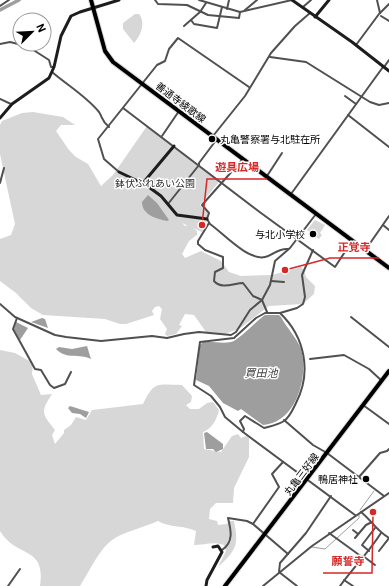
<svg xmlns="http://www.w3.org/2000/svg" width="389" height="586" font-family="Roboto,'Noto Sans JP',sans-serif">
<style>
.green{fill:#d7d7d7}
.water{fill:#9e9e9e}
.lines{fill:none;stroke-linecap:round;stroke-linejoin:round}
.stream{stroke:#9e9e9e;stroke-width:1}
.river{stroke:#9e9e9e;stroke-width:3.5}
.primary-casing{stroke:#dbdbdb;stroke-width:6}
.street{stroke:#505050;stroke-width:2}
.secondary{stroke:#1d1d1d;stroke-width:3}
.primary{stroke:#000;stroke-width:4}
.poi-dot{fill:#000;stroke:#fff;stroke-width:1.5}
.labels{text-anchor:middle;stroke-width:3;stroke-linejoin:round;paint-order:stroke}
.street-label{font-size:10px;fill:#000;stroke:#fff}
.poi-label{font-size:10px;fill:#000;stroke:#fff;text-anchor:end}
.park-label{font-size:10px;fill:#2e2e2e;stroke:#fff}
.water-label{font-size:11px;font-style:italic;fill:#3f3f3f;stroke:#fff}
.leader{fill:none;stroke:#d62828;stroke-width:1.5}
.callout-dot{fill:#d62828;stroke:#fff;stroke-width:1.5}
.callout-label{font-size:11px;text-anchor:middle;font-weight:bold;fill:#d62828;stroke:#fff;stroke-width:3;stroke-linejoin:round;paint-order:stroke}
</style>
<rect width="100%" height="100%" fill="#fff"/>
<g class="green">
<path d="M135,14h4c7,9 2,21 -5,29l-11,-14v-6z"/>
<polygon points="33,112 63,117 75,125 61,125 56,131 69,150 76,157 88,164 101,186 113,175 147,126 218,180 218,183 200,205 208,214 206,224 202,232 182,223 185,226 189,225 197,231 197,235 189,241 182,254 185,258 201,251 221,261 229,272 241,276 272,275 301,267 304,270 306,277 315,286 314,294 303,304 269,306 239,329 224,334 206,332 194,315 185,314 179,325 182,326 176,334 167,336 165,334 167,329 160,319 162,309 159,306 155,307 152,311 154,315 126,324 120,324 105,319 43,315 31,308 16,293 0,281 0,239 11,235 15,224 0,154 0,125 2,121 22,113"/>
<polygon points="315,220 325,225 320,233 322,235 319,239 307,230"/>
<path d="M0,350l15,3 18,10 -1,11 9,21 11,-1c-12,18 -10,20 3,36l-3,5 3,9 9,-11v-3l7,-5 5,-8 10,3 6,-10 51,-6c12,-24 14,-19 39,-19l10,11 -1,6 -5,3 4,4h9l8,-6 6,-1 6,8c-2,9 -7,19 -16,22l1,17 17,3 11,-16 6,-2 3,4 5,-2 3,2v19l-15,31 -1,15h-17l-6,6 -1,10 8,2 1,4 9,-1 2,-3h5c5,25 2,29 -16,46l8,-16 -2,-6c-10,-4 -20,0 -30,0l2,-14c-12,-6 -26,-3 -38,-10 -14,6 -31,10 -43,17 -16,10 -25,33 -35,48h-40c6,-41 -23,-27 -40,-55z"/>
</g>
<g class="water">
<path d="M148,195l9,8 12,17 -2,1c-10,-2 -25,-6 -25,-19z"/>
<path d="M265,315h14l2,2c5,10 16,21 20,32 8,28 -5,74 -38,76l-22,-16 -3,2 -15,-8 -14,-17 -13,-6 4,-35 3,-3c9,-1 19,2 28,0 8,-2 25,-21 34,-27z"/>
<polygon points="42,318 45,319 48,328 31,322"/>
<polygon points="16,322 28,328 20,340 14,329"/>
<path d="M87,346l4,13c-12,-6 -25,1 -35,-10l3,-2 13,2z"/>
<polygon points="70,406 89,412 86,418 80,414 72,413 68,408"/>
<polygon points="207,432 223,444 223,449 216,452 213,449 206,449 204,433"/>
</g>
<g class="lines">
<g class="stream">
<polyline points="360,510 374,491"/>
<polyline points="312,547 325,549 359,518 359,514"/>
</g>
<polyline class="river" points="0,10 19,0"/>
<defs>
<g id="primary">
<polyline points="91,0 105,51 113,62 389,268"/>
<polyline points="225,586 389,371"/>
</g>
</defs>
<use href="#primary" class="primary-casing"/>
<g class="street">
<polyline points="155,0 158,4 187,5 208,15 239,18 240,12"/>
<polyline points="199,0 240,12 292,0"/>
<polyline points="377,0 380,13"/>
<polyline points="0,6 9,0"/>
<polyline points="303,7 311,0"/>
<polyline points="227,9 229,0"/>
<polyline points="245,10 257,0"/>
<polyline points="381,16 389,21"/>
<polyline points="191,20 194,24 217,28 222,7"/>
<polyline points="184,26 200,12 206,3"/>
<polyline points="0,44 10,42 18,44 20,43"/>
<polyline points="24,44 49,60 51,67 54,67"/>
<polyline points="356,45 379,14 389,4"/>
<polyline points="270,57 306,62 370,102 379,105 389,103"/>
<polyline points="384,67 389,60"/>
<path d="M52,72c15,13 34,24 47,40 4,6 2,8 10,15"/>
<polyline points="345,96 356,104"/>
<polyline points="0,99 11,104"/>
<polyline points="123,108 261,213 335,267 352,241"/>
<polyline points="348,115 389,147"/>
<polyline points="162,136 179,111"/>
<polyline points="213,136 245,96 271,53 295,26 310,13"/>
<polyline points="119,172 104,159 98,139 157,65 165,61 169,49 178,38 249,87"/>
<polyline points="267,176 282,153"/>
<polyline points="0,183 4,168"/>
<polyline points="291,194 383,67"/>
<polyline points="168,204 199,165 199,163 217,139"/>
<path d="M207,219l3,5c13,9 38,37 55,33 9,-2 13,-9 23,-8"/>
<polyline points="207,219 209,213 202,205 242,160"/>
<path d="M209,223l-11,18v3l7,6 18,7v11l-8,4 -1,9c8,9 20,2 29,2l10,13 9,4 5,12"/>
<polyline points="383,225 389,230"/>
<polyline points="366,249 389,216"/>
<polyline points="313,250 302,275 305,297 303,304 297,308 280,313 265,313 256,318 234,338 200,342 194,385 211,396 220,407 225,417 243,432 355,515"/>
<polyline points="271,281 284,282"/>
<polyline points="0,304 15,317 55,335 66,337 101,341 152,336 167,338 184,334 199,332 231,335 236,332 250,310 262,300 270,285 275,261 290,248 316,214"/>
<polyline points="351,317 389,347"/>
<polyline points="17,318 13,329 35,369 41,370 50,385 54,388 65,384 71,372"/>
<polyline points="310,359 344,355 369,369 382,381"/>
<polyline points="363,405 389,424"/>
<polyline points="284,420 313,445 327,453 384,496"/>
<path d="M243,432l1,-3 -4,-8 5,-5 19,12c7,-2 14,-3 20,-7 6,-4 9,-12 12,-18 16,-31 9,-66 -16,-90"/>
<polyline points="359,477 380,453 387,451 389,449"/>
<path d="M361,512c11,9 15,18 28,26"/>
<polyline points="253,524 279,487 272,474 283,462"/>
<polyline points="353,530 358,534"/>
<polyline points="329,533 362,557"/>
<polyline points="355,538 366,525 372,522"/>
<path d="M222,550c12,-8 9,-20 6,-32l19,3 6,3 35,30"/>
<polyline points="369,551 362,545 375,528"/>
<polyline points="379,551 389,538"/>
<polyline points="363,556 375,565"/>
<polyline points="344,580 353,586"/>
<polyline points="8,586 20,569"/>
<polyline points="263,586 312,546 389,493"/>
<polyline points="297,586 279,572 280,563 306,533 331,496"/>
<path d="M340,586c13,-18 29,-34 41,-53"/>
</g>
<g class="secondary">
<polyline points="292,0 352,42 389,71"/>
<polyline points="315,17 329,0"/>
<polyline points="0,118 12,104 49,78 54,67 61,36 71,16 80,12 119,0"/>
<polyline points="119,172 146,185 161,196 177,215 207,219"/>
<polyline points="143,183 174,146"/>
<polyline points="206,586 207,580 222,552 218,546 213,547"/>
</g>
<use href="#primary" class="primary"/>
</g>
<g class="poi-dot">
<circle cx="212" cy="139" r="4"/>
<circle cx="313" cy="234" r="4"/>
<circle cx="366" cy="479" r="4"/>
</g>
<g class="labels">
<g class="street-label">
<text transform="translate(181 102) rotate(37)" y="4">善通寺綾歌線</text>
<text transform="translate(301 474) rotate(-53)" y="4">丸亀三好線</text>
</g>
<g class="poi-label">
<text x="220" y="143" text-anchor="start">丸亀警察署与北駐在所</text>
<text x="305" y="238">与北小学校</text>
<text x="358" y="483">鴨居神社</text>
</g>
<g class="park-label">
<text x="155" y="187">鉢伏ふれあい公園</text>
</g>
<g class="water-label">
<text x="261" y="377">買田池</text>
</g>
</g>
<path class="leader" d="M202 225L207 179H267M285 270L330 258H379M373 512L372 573H323"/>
<g class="callout-dot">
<circle cx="202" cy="225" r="4"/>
<circle cx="285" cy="270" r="4"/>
<circle cx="373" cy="512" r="4"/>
</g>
<g class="callout-label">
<text x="237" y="171">遊具広場</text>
<text x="354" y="251">正覚寺</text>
<text x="348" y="565">願誓寺</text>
</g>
<g transform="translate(32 32) rotate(66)"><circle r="19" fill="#ffffff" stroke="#999999"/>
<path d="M0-3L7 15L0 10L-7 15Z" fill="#000000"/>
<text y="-6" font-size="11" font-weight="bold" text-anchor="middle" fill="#000000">N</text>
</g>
</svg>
